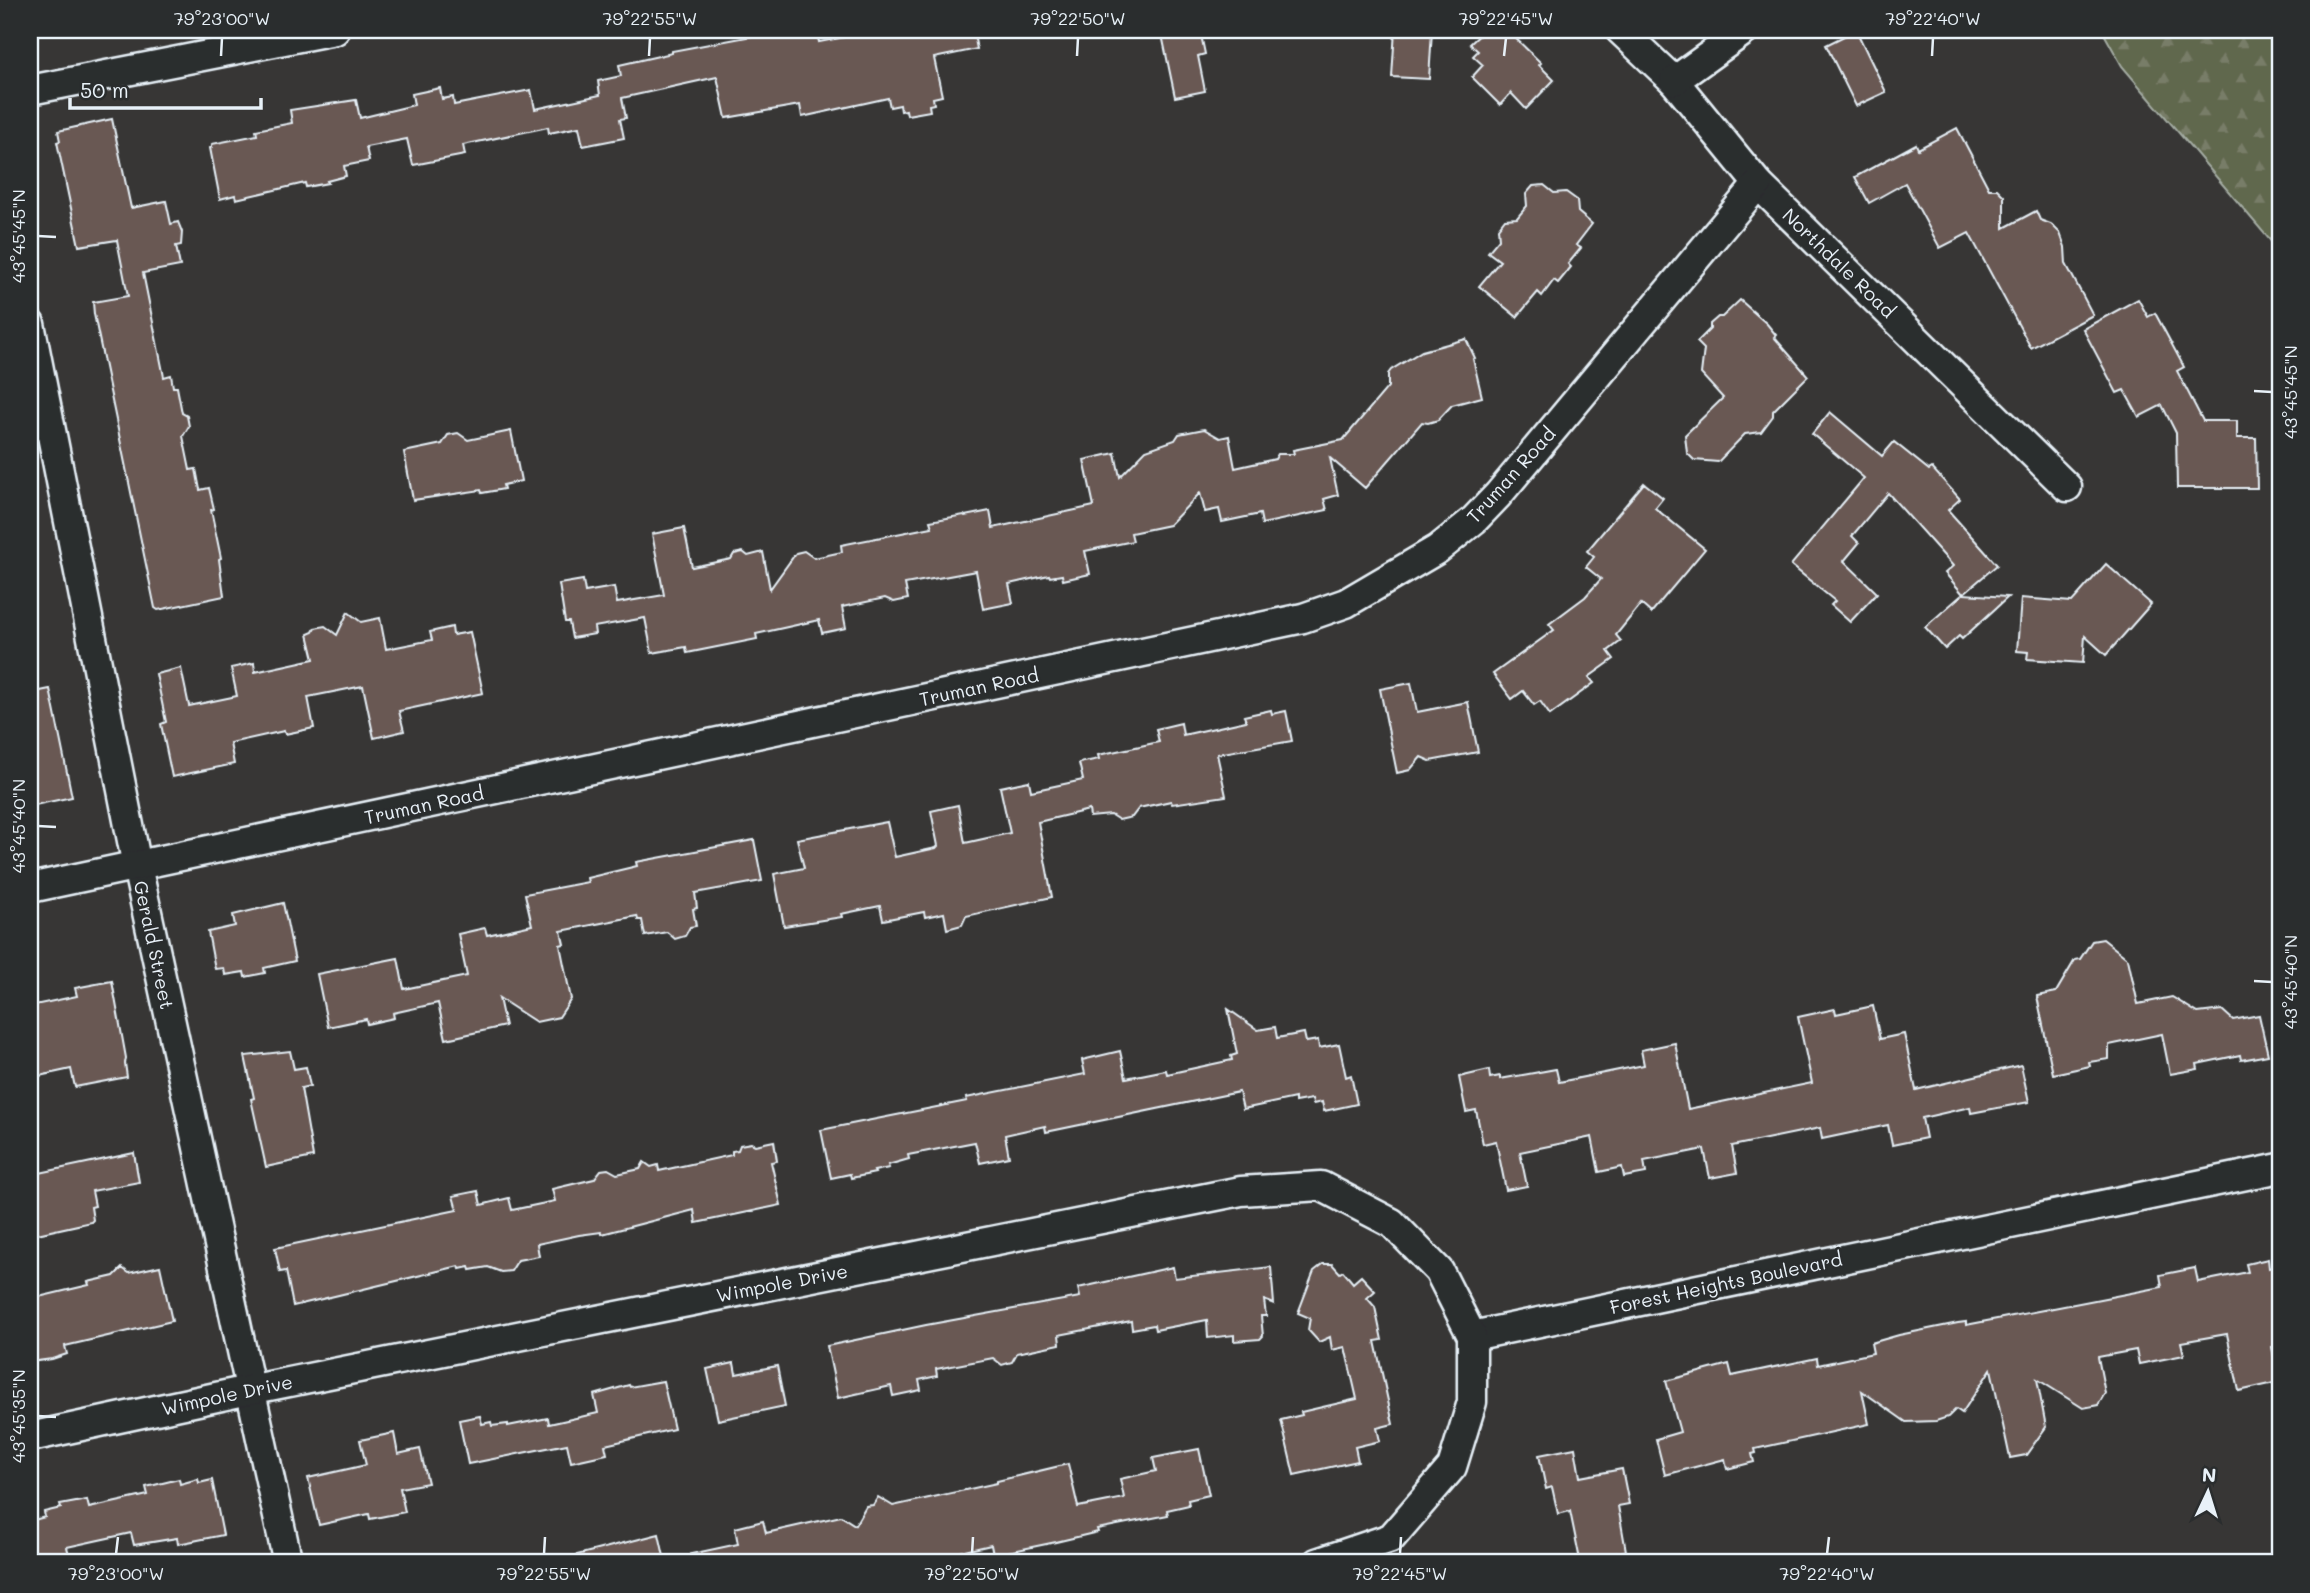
<svg xmlns="http://www.w3.org/2000/svg" width="2310" height="1593" font-family="Mali,sans-serif">
<style>
.forest{fill:url(#forest-firs);stroke:#a4aca3;stroke-width:2}
.building{fill:#695853;stroke:#e8f1f8;stroke-width:2}
.lines{fill:none;stroke-linecap:round;stroke-linejoin:round}
.minor-casing{stroke:#e8f1f8;stroke-width:33}
.minor{stroke:#2a2d2e;stroke-width:28}
.ticks{fill:none;stroke:#e8f1f8;stroke-width:2.5}
.labels{text-anchor:middle;stroke-width:5;stroke-linejoin:round;paint-order:stroke}
.street-label{font-size:19px;fill:#e8f1f8;stroke:#2a2d2e}
.neatline{fill:none;stroke:#e8f1f8;stroke-width:2.5}
.ticks-label{font-size:18px;text-anchor:middle;fill:#e8f1f8}
</style>
<defs>
<pattern id="forest-firs" width="22" height="20" patternUnits="userSpaceOnUse" patternTransform="scale(1.75)"><rect width="22" height="20" fill="#61674e"/><path d="M5 1l3.5 6h-7zM16 11l3.5 6h-7z" fill="#787d68"/></pattern>
</defs>
<rect width="100%" height="100%" fill="#373635"/>
<filter id="ink" filterUnits="userSpaceOnUse"><feTurbulence type="fractalNoise" baseFrequency=".0143" numOctaves="2"/><feDisplacementMap in="SourceGraphic" scale="14" xChannelSelector="R" yChannelSelector="G"/><feConvolveMatrix kernelMatrix="1 2 1 2 8 2 1 2 1" color-interpolation-filters="sRGB"/></filter>
<g filter="url(#ink)">
<polygon class="forest" points="2102,30 2280,30 2280,252 2122,66"/>
<g class="building">
<polygon points="784,30 816,30 819,42 880,30 973,30 977,49 934,58 942,96 933,98 934,104 929,105 930,111 907,115 906,110 901,111 900,105 890,107 888,98 802,117 800,105 726,118 717,77 622,98 626,118 620,119 624,138 583,146 579,127 549,133 548,127 463,145 465,155 413,165 407,139 366,147 369,161 344,166 346,176 327,181 328,183 306,187 305,183 236,199 235,195 220,199 210,148 212,147 212,144 257,135 256,130 292,123 290,110 356,100 360,118 414,105 412,94 440,88 442,99 453,97 454,105 531,90 535,109 600,95 598,81 621,76 619,65 672,53 672,51"/>
<polygon points="1161,30 1200,30 1205,54 1198,56 1205,91 1175,97"/>
<polygon points="1395,30 1432,30 1429,79 1392,77"/>
<polygon points="1485,30 1507,30 1541,63 1539,65 1554,80 1526,109 1511,93 1500,105 1472,77 1483,65 1473,56 1478,51 1470,44"/>
<polygon points="1856,30 1886,92 1856,106 1826,45"/>
<polygon points="112,119 131,208 166,201 171,224 178,222 182,232 181,245 176,246 180,266 143,273 164,377 171,375 173,387 177,387 182,413 187,416 189,426 183,436 190,470 196,469 200,490 209,488 214,509 211,510 221,558 219,559 224,596 158,610 155,608 94,314 93,302 128,296 117,240 79,246 57,142 60,141 58,131"/>
<polygon points="1957,128 1989,189 1997,189 2004,196 2004,228 2036,211 2040,220 2051,224 2060,233 2065,247 2066,264 2093,315 2031,348 1969,233 1940,248 1905,183 1869,203 1855,177 1916,144 1918,149"/>
<polygon points="1544,185 1554,193 1566,192 1577,200 1578,212 1592,224 1576,245 1581,248 1568,264 1571,267 1558,283 1554,280 1542,296 1538,292 1517,317 1479,286 1500,261 1488,252 1499,239 1498,228 1505,219 1517,218 1527,206 1526,194 1533,186"/>
<polygon points="2138,299 2148,317 2155,313 2184,367 2177,371 2203,421 2237,421 2237,438 2256,438 2257,488 2177,488 2176,433 2162,405 2139,417 2124,390 2117,393 2083,329"/>
<polygon points="1740,300 1767,324 1776,335 1774,337 1808,376 1773,411 1773,416 1761,432 1745,434 1718,462 1694,460 1687,453 1685,435 1723,398 1701,374 1704,349 1697,342 1710,329 1710,324 1718,317 1722,317"/>
<polygon points="1466,339 1475,358 1473,359 1482,397 1452,405 1438,420 1428,423 1422,422 1365,488 1330,458 1338,495 1324,499 1327,510 1262,524 1260,514 1222,522 1219,509 1205,512 1200,493 1169,525 1131,533 1133,541 1085,551 1090,574 1063,580 1062,575 1050,577 1049,575 1009,584 1013,603 983,609 976,571 905,584 908,599 894,602 885,598 842,607 846,628 822,633 819,620 756,634 757,639 687,653 686,647 652,653 645,618 594,627 595,634 572,638 569,622 565,622 559,584 583,580 585,592 614,587 617,603 664,595 652,534 684,528 692,567 731,559 734,554 743,552 748,556 763,552 770,589 796,553 804,551 814,558 842,552 841,545 932,527 930,521 964,515 965,516 990,511 993,528 1094,506 1084,460 1115,453 1120,477 1146,450 1175,440 1179,434 1204,429 1220,438 1229,436 1235,468 1275,459 1278,454 1294,454 1293,450 1343,440 1388,387 1388,374 1391,370 1422,351"/>
<polygon points="1830,412 1882,456 1894,442 1929,470 1932,468 1960,499 1948,510 1997,565 1963,594 2008,597 1962,639 1959,636 1945,649 1925,627 1963,594 1945,573 1953,566 1888,493 1852,536 1859,543 1844,561 1877,593 1850,622 1831,605 1835,601 1791,565 1864,478 1812,434"/>
<polygon points="511,431 521,481 503,485 504,489 482,493 481,490 413,500 404,452 442,444 448,435 458,433 468,440"/>
<polygon points="1644,483 1663,498 1655,508 1705,549 1651,613 1641,604 1616,635 1621,641 1608,651 1614,659 1589,677 1594,683 1550,715 1540,701 1534,705 1523,691 1512,699 1493,674 1554,630 1549,624 1585,597 1601,579 1586,567 1594,557 1587,551"/>
<polygon points="2106,564 2151,604 2106,655 2085,636 2083,663 2027,659 2028,652 2017,651 2021,598 2072,602"/>
<polygon points="348,612 361,622 380,618 386,649 432,640 430,632 452,627 453,635 470,632 483,693 399,711 404,731 374,738 363,686 308,697 314,728 285,734 284,731 230,743 234,764 172,777 161,724 166,722 156,674 181,668 189,706 237,696 231,668 254,663 255,672 314,659 308,634 313,632 315,628 325,626 337,635"/>
<polygon points="1411,683 1417,712 1468,702 1478,752 1430,761 1421,757 1410,770 1397,773 1380,689"/>
<polygon points="50,689 72,797 30,806 30,693"/>
<polygon points="1271,710 1272,714 1286,711 1292,741 1217,754 1226,796 1172,804 1171,801 1139,808 1132,817 1119,820 1111,815 1090,817 1089,810 1038,822 1052,897 966,916 962,925 947,929 944,913 925,917 924,912 883,920 880,906 841,914 842,917 784,926 774,874 804,868 797,839 887,822 895,857 936,848 938,846 931,811 958,805 965,843 1010,833 1000,787 1029,781 1031,791 1083,780 1079,763 1099,759 1098,755 1159,742 1156,729 1181,723 1183,735 1246,721 1244,716"/>
<polygon points="754,840 762,881 695,893 697,908 693,909 696,926 690,927 685,936 675,939 667,932 645,936 642,920 638,920 637,916 561,931 564,944 560,945 571,999 559,1017 536,1022 499,998 505,1026 446,1039 438,1003 393,1013 394,1018 367,1024 366,1019 328,1027 317,974 398,958 404,989 467,976 458,934 485,928 487,935 532,925 525,894 588,882 587,878 637,866 636,862"/>
<polygon points="283,903 295,961 264,968 265,973 245,977 244,972 225,975 224,968 215,969 208,932 235,926 233,915"/>
<polygon points="2103,939 2128,959 2138,1004 2172,997 2198,1013 2222,1010 2233,1020 2259,1015 2268,1055 2241,1060 2240,1055 2197,1064 2198,1069 2170,1074 2162,1034 2109,1045 2109,1059 2089,1062 2090,1066 2053,1074 2037,996 2056,992 2075,960 2080,959 2092,941"/>
<polygon points="112,981 126,1058 125,1063 127,1077 75,1087 71,1069 30,1078 30,1006 77,996 75,988"/>
<polygon points="1873,1006 1880,1039 1904,1034 1916,1090 2021,1065 2029,1102 1971,1113 1970,1107 1922,1118 1926,1138 1892,1145 1888,1125 1822,1139 1820,1128 1732,1146 1737,1173 1710,1178 1704,1149 1644,1161 1646,1173 1624,1177 1622,1167 1599,1172 1592,1137 1520,1152 1527,1186 1506,1190 1496,1141 1483,1144 1476,1110 1466,1112 1459,1077 1489,1070 1490,1078 1500,1076 1500,1079 1556,1069 1559,1082 1644,1065 1641,1050 1675,1043 1688,1109 1812,1083 1798,1017 1835,1009 1836,1014"/>
<polygon points="1228,1009 1258,1030 1275,1027 1277,1038 1304,1033 1306,1042 1318,1040 1319,1048 1339,1044 1346,1077 1351,1075 1357,1104 1324,1111 1322,1102 1313,1104 1312,1099 1295,1102 1295,1098 1243,1109 1239,1092 1046,1132 1045,1126 1005,1135 1009,1157 980,1163 975,1142 908,1155 909,1159 888,1165 889,1168 874,1171 875,1173 851,1178 850,1174 831,1178 821,1130 967,1101 966,1098 1085,1074 1082,1060 1120,1051 1126,1078 1166,1070 1167,1074 1232,1060 1231,1056 1237,1054"/>
<polygon points="290,1051 294,1069 306,1067 310,1086 301,1088 313,1157 266,1167 251,1099 254,1098 245,1056"/>
<polygon points="774,1141 777,1161 771,1162 781,1205 696,1223 694,1210 602,1234 601,1232 579,1235 537,1244 539,1256 518,1260 511,1271 501,1272 488,1267 470,1270 469,1267 460,1269 459,1266 293,1306 286,1271 280,1272 275,1248 457,1210 453,1196 478,1191 481,1205 509,1198 512,1210 555,1201 552,1189 594,1179 601,1170 608,1169 617,1174 640,1169 644,1162 651,1167 658,1165 659,1171 732,1155 732,1151 738,1150 740,1145 751,1143 755,1145"/>
<polygon points="134,1153 139,1182 92,1191 95,1206 91,1207 93,1220 91,1222 37,1234 33,1216 30,1217 30,1175"/>
<polygon points="2268,1259 2269,1268 2280,1265 2280,1345 2272,1347 2279,1382 2239,1391 2227,1334 2181,1342 2184,1355 2139,1364 2136,1350 2098,1357 2105,1393 2098,1405 2083,1408 2037,1379 2046,1427 2026,1455 2010,1458 1991,1369 1962,1413 1956,1409 1948,1417 1936,1421 1906,1422 1862,1391 1869,1424 1755,1449 1756,1453 1752,1454 1754,1462 1727,1469 1725,1459 1665,1475 1656,1439 1680,1432 1666,1381 1729,1364 1732,1376 1817,1358 1818,1365 1873,1353 1871,1343 1899,1335 1958,1323 1966,1322 1966,1325 2162,1287 2160,1275 2195,1268 2198,1282 2248,1272 2246,1264"/>
<polygon points="1323,1264 1332,1264 1340,1273 1343,1271 1353,1283 1361,1276 1375,1291 1367,1298 1375,1307 1382,1340 1375,1341 1393,1424 1377,1428 1380,1441 1355,1447 1358,1461 1294,1475 1281,1420 1302,1415 1301,1412 1357,1399 1345,1347 1332,1350 1330,1337 1319,1342 1308,1330 1310,1318 1298,1313 1314,1271"/>
<polygon points="160,1266 172,1321 65,1346 67,1354 52,1359 30,1362 30,1299 89,1285 88,1282 114,1276 122,1268 129,1273"/>
<polygon points="1173,1267 1175,1278 1271,1267 1274,1304 1264,1300 1266,1316 1261,1316 1263,1336 1260,1339 1234,1341 1234,1335 1208,1338 1207,1320 1155,1330 1154,1325 1132,1329 1131,1321 1059,1335 1060,1344 1017,1353 1012,1362 1002,1365 993,1358 936,1369 937,1376 919,1380 921,1390 893,1396 891,1386 838,1398 827,1346 926,1325 1080,1297 1078,1288"/>
<polygon points="734,1363 736,1374 777,1366 785,1406 718,1420 707,1369"/>
<polygon points="663,1381 674,1429 605,1445 607,1454 571,1462 567,1444 468,1464 459,1420 480,1416 482,1424 491,1422 492,1426 508,1424 508,1426 548,1418 549,1424 598,1413 594,1395 629,1385 630,1387"/>
<polygon points="394,1433 398,1454 420,1449 428,1483 400,1488 405,1512 370,1519 369,1514 319,1525 308,1478 366,1465 360,1440"/>
<polygon points="1575,1448 1580,1477 1622,1469 1629,1504 1618,1506 1626,1551 1580,1560 1570,1511 1558,1514 1552,1487 1546,1489 1539,1455"/>
<polygon points="1199,1449 1209,1495 1188,1500 1189,1505 1167,1510 1168,1515 1097,1529 1098,1532 1056,1542 993,1555 991,1545 938,1557 919,1559 914,1556 896,1560 894,1563 692,1563 691,1554 738,1544 735,1528 763,1521 766,1533 841,1516 855,1525 866,1506 873,1505 878,1497 893,1506 997,1483 997,1481 1068,1464 1078,1507 1124,1498 1120,1479 1156,1471 1153,1458"/>
<polygon points="179,1479 180,1484 198,1479 199,1483 212,1480 223,1535 178,1544 177,1538 134,1545 131,1533 67,1547 70,1558 48,1563 30,1563 30,1521 45,1517 44,1512 61,1508 60,1505 87,1500 89,1508 148,1495 146,1487"/>
<polygon points="659,1534 665,1561 654,1563 578,1563 577,1555"/>
</g>
<g class="lines">
<defs>
<g id="minor">
<polyline points="1620,30 1674,81 1758,184 2067,487"/>
<polyline points="1674,81 1745,30"/>
<polyline points="30,90 335,30"/>
<polyline points="30,324 137,866 288,1563"/>
<polyline points="30,888 1303,618 1346,603 1438,549 1474,520 1498,495 1758,184"/>
<polyline points="1472,1336 2280,1168"/>
<polyline points="30,1437 249,1390 1241,1191 1321,1186 1392,1223 1439,1271 1472,1336 1472,1402 1452,1467 1391,1538 1317,1563"/>
</g>
</defs>
<use href="#minor" class="minor-casing"/>
<use href="#minor" class="minor"/>
</g>
</g>
<path class="ticks" d="M221,56l1,-18M649,56l1,-18M1077,56l1,-18M1504,56l2,-18M1932,56l1,-18M38,236l18,1M2254,391l18,1M38,826l18,1M2254,981l18,1M38,1416l18,1M116,1554l2,-17M544,1554l1,-17M972,1554l1,-17M1400,1554l1,-17M1827,1554l2,-17"/>
<g class="labels">
<g class="street-label">
<text transform="translate(1839 263) rotate(44)" y="7">Northdale Road</text>
<text transform="translate(1511 475) rotate(-48)" y="7">Truman Road</text>
<text transform="translate(979 687) rotate(-12)" y="7">Truman Road</text>
<text transform="translate(424 805) rotate(-12)" y="7">Truman Road</text>
<text transform="translate(154 945) rotate(78)" y="7">Gerald Street</text>
<text transform="translate(782 1283) rotate(-11)" y="7">Wimpole Drive</text>
<text transform="translate(1726 1283) rotate(-12)" y="7">Forest Heights Boulevard</text>
<text transform="translate(227 1395) rotate(-12)" y="7">Wimpole Drive</text>
</g>
</g>
<rect width="2310" height="1593" fill="none" stroke="#2a2d2e" stroke-width="77"/>
<g transform="translate(2208 1492) rotate(4)" stroke="#2a2d2e" stroke-width="5" paint-order="stroke">
<path d="M0-5L12 26L0 18L-12 26Z" fill="#e8f1f8"/>
<text y="-10" font-size="19" font-weight="bold" text-anchor="middle" fill="#e8f1f8">N</text>
</g>
<path d="M70 98v10h191v-10" fill="none" stroke="#e8f1f8" stroke-width="3.5"/>
<text x="80" y="98" font-size="21" fill="#e8f1f8" stroke="#2a2d2e" stroke-width="5" paint-order="stroke">50 m</text>
<rect x="38" y="38" width="2234" height="1516" class="neatline"/>
<g class="ticks-label">
<text x="222" y="25">79°23'00"W</text>
<text x="650" y="25">79°22'55"W</text>
<text x="1078" y="25">79°22'50"W</text>
<text x="1506" y="25">79°22'45"W</text>
<text x="1933" y="25">79°22'40"W</text>
<text transform="translate(19 236) rotate(-90)" y="6">43°45'45"N</text>
<text transform="translate(2291 392) rotate(-90)" y="6">43°45'45"N</text>
<text transform="translate(19 826) rotate(-90)" y="6">43°45'40"N</text>
<text transform="translate(2291 982) rotate(-90)" y="6">43°45'40"N</text>
<text transform="translate(19 1416) rotate(-90)" y="6">43°45'35"N</text>
<text x="116" y="1580">79°23'00"W</text>
<text x="544" y="1580">79°22'55"W</text>
<text x="972" y="1580">79°22'50"W</text>
<text x="1400" y="1580">79°22'45"W</text>
<text x="1827" y="1580">79°22'40"W</text>
</g>
</svg>
